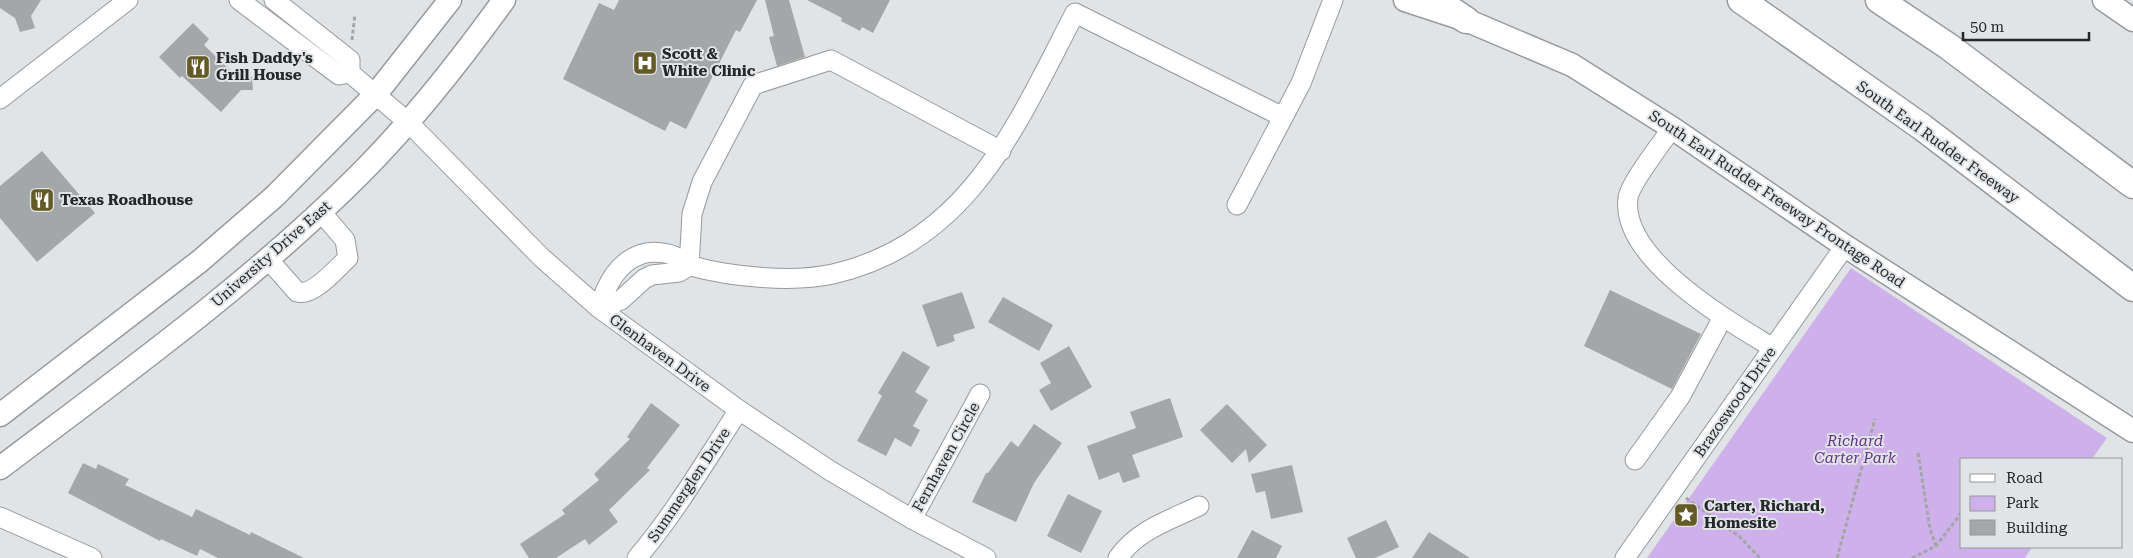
<svg xmlns="http://www.w3.org/2000/svg" width="2133" height="558" font-family="'Roboto Serif',serif">
<style>
.green{fill:#ceb0ea}
.building{fill:#a3a7a8}
.lines{fill:none;stroke-linecap:round;stroke-linejoin:round}
.minor-casing{stroke:#979a9c;stroke-width:21}
.major-casing{stroke:#979a9c;stroke-width:25}
.highway-casing{stroke:#979a9c;stroke-width:29}
.path{stroke:#a3a5a7;stroke-width:3;stroke-dasharray:4 2.5;stroke-linecap:butt}
.minor{stroke:#fff;stroke-width:19}
.major{stroke:#fff;stroke-width:22}
.highway{stroke:#fff;stroke-width:26}
.labels{text-anchor:middle;stroke-width:4;stroke-linejoin:round;paint-order:stroke}
.poi-label{font-size:15px;font-weight:bold;fill:#262728;stroke:#e1e4e7;text-anchor:start}
.street-label{font-size:15px;fill:#262728;stroke:#e1e4e7}
.park-label{font-size:15px;font-style:italic;fill:#653289;stroke:#e1e4e7}
</style>
<rect width="100%" height="100%" fill="#e1e4e7"/>
<polygon class="green" points="1851,268 2107,438 2092,459 1962,459 1962,547 2032,547 2025,558 1647,558"/>
<g class="building">
<polygon points="0,0 41,0 31,16 35,28 20,32 15,18 0,8"/>
<polygon points="619,0 757,0 740,32 736,30 686,129 670,121 665,131 563,79 599,3 614,10"/>
<polygon points="765,0 789,0 805,57 777,66 769,37 774,36"/>
<polygon points="807,0 890,0 873,33 862,27 860,31 841,21 842,18"/>
<polygon points="193,23 209,39 204,45 237,77 252,77 253,90 241,90 221,112 182,76 180,78 159,57"/>
<polygon points="42,151 95,213 37,262 0,218 0,186"/>
<polygon points="1610,290 1701,334 1672,389 1584,346"/>
<polygon points="962,292 975,328 953,335 955,341 937,347 922,305"/>
<polygon points="1003,297 1053,325 1039,351 988,322"/>
<polygon points="1069,346 1092,387 1051,411 1039,390 1051,383 1040,363"/>
<polygon points="903,351 930,367 915,392 928,400 913,426 920,430 911,447 895,438 886,456 857,441 882,396 878,393"/>
<polygon points="1170,398 1183,437 1132,455 1140,477 1123,483 1119,472 1099,480 1087,446 1136,428 1130,412"/>
<polygon points="651,403 680,425 647,468 650,470 609,510 618,522 589,545 585,539 556,558 529,558 520,544 565,514 562,510 599,480 594,474 630,439 627,437"/>
<polygon points="1227,404 1267,445 1249,463 1246,449 1232,463 1200,430"/>
<polygon points="1034,424 1062,443 1034,483 1016,522 972,502 986,473 988,473 1011,441 1018,447"/>
<polygon points="83,463 96,469 98,464 129,479 125,485 192,517 196,509 250,535 251,532 304,558 218,558 200,549 197,556 161,539 160,541 68,493"/>
<polygon points="1292,465 1303,512 1271,519 1265,491 1256,493 1251,474"/>
<polygon points="1068,494 1102,511 1081,553 1047,536"/>
<polygon points="1386,520 1399,547 1375,558 1356,558 1347,538"/>
<polygon points="1252,530 1282,546 1276,558 1237,558"/>
<polygon points="1429,532 1470,558 1412,558"/>
</g>
<g class="lines">
<defs>
<g id="minor">
<polyline points="239,0 339,75 350,73"/>
<polyline points="274,0 350,60 350,73"/>
<polyline points="350,73 409,123 541,257 599,308 739,410 829,470 912,519 986,558"/>
<polyline points="0,99 128,0"/>
<path d="M1672,128c-10,15 -42,55 -44,70 -8,61 101,123 145,150"/>
<polyline points="1237,205 1301,83 1333,0"/>
<path d="M268,259l29,33c16,5 39,-23 51,-34l-3,-18 -24,-28"/>
<polyline points="689,266 692,214 702,182 753,85 831,60 1001,151"/>
<path d="M599,308c7,-22 18,-46 43,-54 10,-3 27,-2 36,4 5,2 8,7 13,8 41,11 101,17 142,8 136,-31 184,-150 242,-261l208,104"/>
<polyline points="599,308 621,300 644,279 652,275 679,272 689,266"/>
<polyline points="1635,460 1680,397 1723,317"/>
<polyline points="0,517 92,558"/>
<polyline points="912,519 980,394"/>
<path d="M637,558c39,-46 69,-98 102,-148"/>
<path d="M1118,558c19,-28 52,-38 81,-52"/>
<polyline points="1625,558 1845,246"/>
</g>
<g id="major">
<polyline points="1405,0 1466,20 1572,65 1672,128 1845,246 2133,431"/>
<polyline points="2104,0 2133,20"/>
<polyline points="0,415 200,261 275,196 376,94 450,0"/>
<path d="M0,468c123,-93 250,-184 360,-294 53,-53 100,-113 144,-174"/>
</g>
<g id="highway">
<polyline points="1436,0 1466,20"/>
<polyline points="1741,0 1922,127 2133,288"/>
<polyline points="1879,0 1948,46 2133,185"/>
</g>
</defs>
<use href="#minor" class="minor-casing"/>
<use href="#major" class="major-casing"/>
<use href="#highway" class="highway-casing"/>
<g class="path">
<polyline points="352,40 355,14"/>
<polyline points="1918,453 1930,529 1936,546"/>
<polyline points="1686,498 1740,537 1760,558"/>
<polyline points="1837,558 1875,419"/>
<polyline points="1912,558 1936,546 1962,512"/>
</g>
<use href="#minor" class="minor"/>
<use href="#major" class="major"/>
<use href="#highway" class="highway"/>
</g>
<defs>
<symbol id="hospital-square" viewBox="-11 -11 22 22"><rect x="-9" y="-9" width="18" height="18" rx="4" fill="#635a27" stroke="#e1e4e7"/><path d="M-5-5h3v3.5h4V-5h3V5h-3V1.5h-4V5h-3Z" fill="#fff"/></symbol>
<symbol id="restaurant-square" viewBox="-11 -11 22 22"><rect x="-9" y="-9" width="18" height="18" rx="4" fill="#635a27" stroke="#e1e4e7"/><path d="M-5-6h1v4h1v-4h1v4h1v-4h1v5L-1.5 .5V6h-2V.5L-5-1ZM5-6V6H3V1.5H1.5Q1.5-4 5-6Z" fill="#fff"/></symbol>
<symbol id="sight-square" viewBox="-11 -11 22 22"><rect x="-9" y="-9" width="18" height="18" rx="4" fill="#635a27" stroke="#e1e4e7"/><path d="M0-6L1.8-2.2L6-1.7L2.9 1.2L3.7 5.4L0 3.3L-3.7 5.4L-2.9 1.2L-6-1.7L-1.8-2.2Z" fill="#fff"/></symbol>
</defs>
<g fill-rule="evenodd">
<use href="#hospital-square" x="631" y="49" width="28" height="28"/>
<use href="#restaurant-square" x="184" y="53" width="28" height="28"/>
<use href="#restaurant-square" x="28" y="186" width="28" height="28"/>
<use href="#sight-square" x="1672" y="501" width="28" height="28"/>
</g>
<g class="labels">
<g class="poi-label">
<text x="662" y="59">Scott &amp;<tspan x="662" dy="17">White Clinic</tspan></text>
<text x="216" y="63">Fish Daddy's<tspan x="216" dy="17">Grill House</tspan></text>
<text x="60" y="205">Texas Roadhouse</text>
<text x="1704" y="511">Carter, Richard,<tspan x="1704" dy="17">Homesite</tspan></text>
</g>
<g class="street-label">
<text transform="translate(1938 142) rotate(36)" y="5">South Earl Rudder Freeway</text>
<text transform="translate(1777 199) rotate(34)" y="5">South Earl Rudder Freeway Frontage Road</text>
<text transform="translate(271 254) rotate(-41)" y="5">University Drive East</text>
<text transform="translate(660 353) rotate(36)" y="5">Glenhaven Drive</text>
<text transform="translate(1735 402) rotate(-55)" y="5">Brazoswood Drive</text>
<text transform="translate(946 457) rotate(-61)" y="5">Fernhaven Circle</text>
<text transform="translate(689 485) rotate(-56)" y="5">Summerglen Drive</text>
</g>
<g class="park-label">
<text x="1855" y="446">Richard<tspan x="1855" dy="17">Carter Park</tspan></text>
</g>
</g>
<rect x="1960" y="458" width="162" height="90" fill="#e1e4e7" stroke="#96989b"/>
<rect x="1970" y="474" width="25" height="8" fill="#ffffff" stroke="#96989b"/>
<text x="2006" y="483" font-size="15" fill="#262728">Road</text>
<rect x="1970" y="496" width="25" height="15" fill="#ceb0ea" stroke="#96989b"/>
<text x="2006" y="508" font-size="15" fill="#262728">Park</text>
<rect x="1970" y="520" width="25" height="15" fill="#a3a7a8" stroke="#96989b"/>
<text x="2006" y="533" font-size="15" fill="#262728">Building</text>
<path d="M1963 32v8h126v-8" fill="none" stroke="#262728" stroke-width="2.5"/>
<text x="1970" y="32" font-size="15" fill="#262728" stroke="#e1e4e7" stroke-width="4" paint-order="stroke">50 m</text>
</svg>
